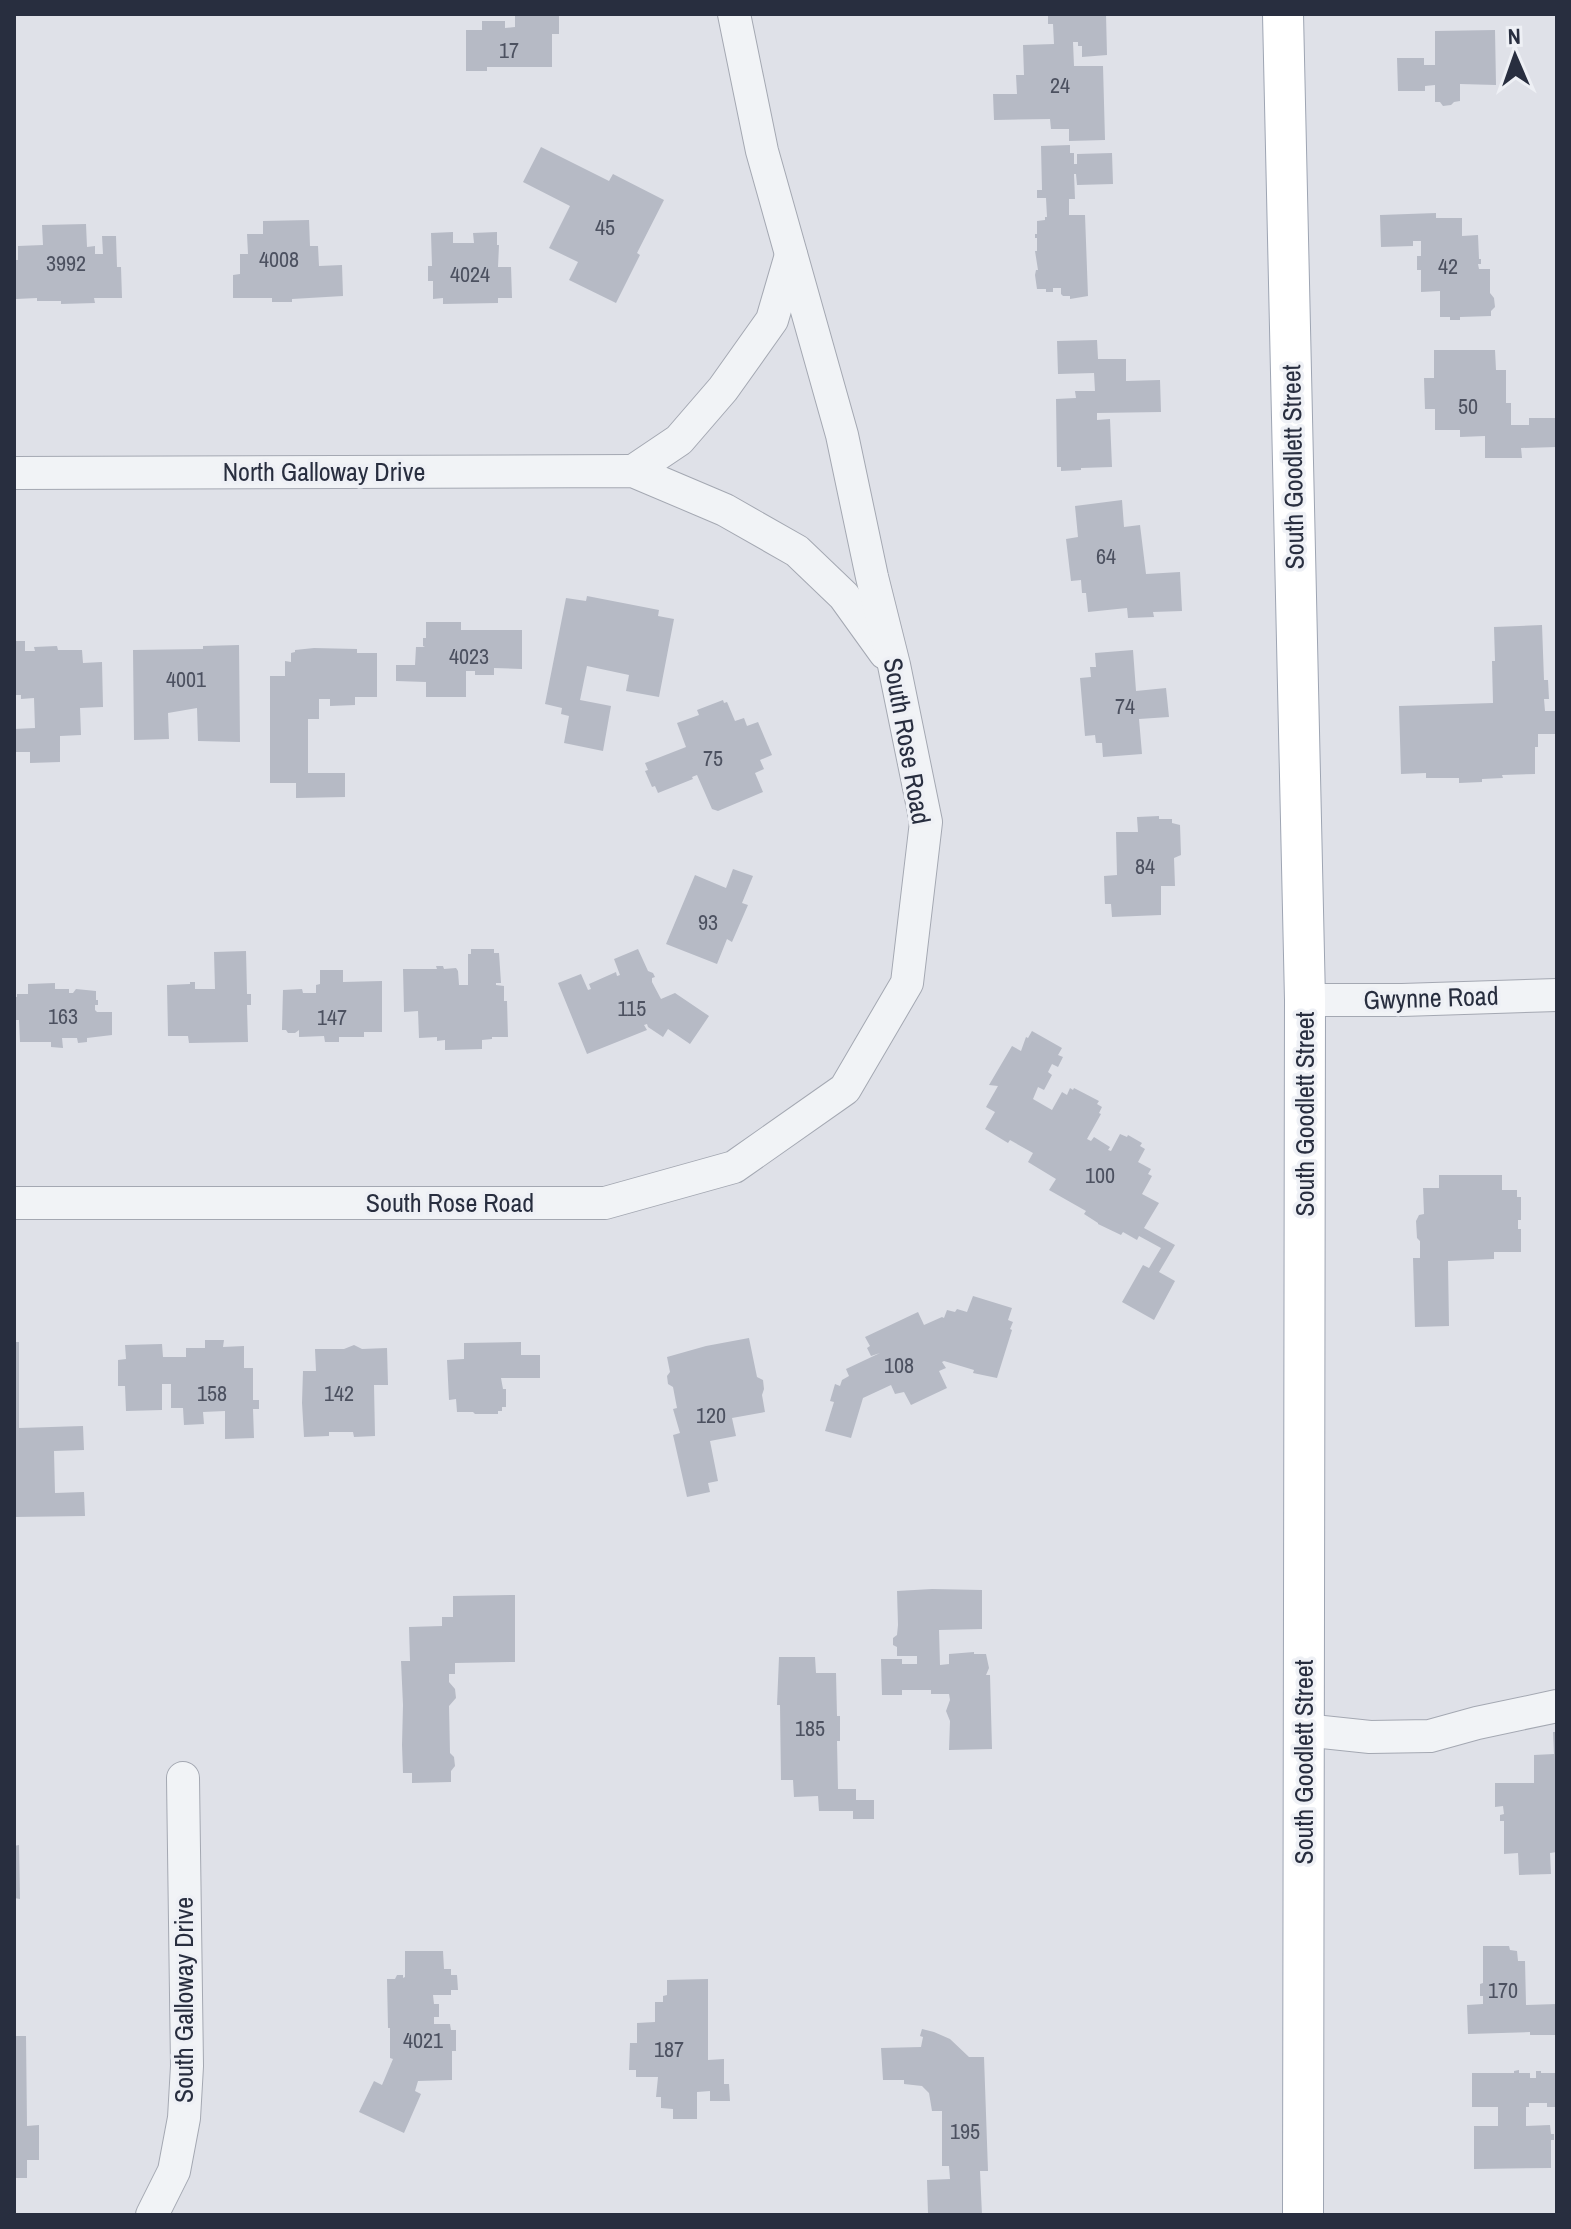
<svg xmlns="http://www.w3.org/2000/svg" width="1571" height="2229" font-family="'Archivo Narrow',sans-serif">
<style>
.building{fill:#b6bac5}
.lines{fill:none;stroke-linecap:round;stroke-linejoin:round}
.minor-casing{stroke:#a4a8b2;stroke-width:34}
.major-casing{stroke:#9ea5b3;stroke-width:42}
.minor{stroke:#f1f3f6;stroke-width:32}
.major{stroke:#fff;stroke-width:40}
.labels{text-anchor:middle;stroke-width:7;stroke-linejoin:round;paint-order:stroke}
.number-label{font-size:22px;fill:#4c5160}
.street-label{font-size:26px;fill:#282e3f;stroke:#eef0f5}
</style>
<rect width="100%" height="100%" fill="#dfe1e8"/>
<g class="building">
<polygon points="515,14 559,14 559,34 552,34 552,67 487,67 487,71 466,71 466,30 482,30 482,21 505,21 505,28 515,27"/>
<polygon points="1048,14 1106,14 1107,55 1082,57 1082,46 1078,46 1078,42 1073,42 1074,66 1103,66 1105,140 1069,141 1069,129 1051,129 1050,119 994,120 993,94 1017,94 1016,75 1024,75 1023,45 1054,44 1053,24 1048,24"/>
<polygon points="1495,30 1496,85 1460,84 1460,101 1454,102 1451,105 1443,106 1440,102 1435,102 1435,85 1425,86 1425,91 1398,91 1397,58 1424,58 1424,65 1435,65 1435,31"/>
<polygon points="1070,145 1070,153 1074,153 1074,164 1077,164 1077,154 1112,153 1113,184 1077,185 1076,174 1074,174 1075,199 1069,199 1069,215 1085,215 1088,296 1070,299 1070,296 1063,296 1061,294 1061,288 1053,288 1053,292 1046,292 1046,289 1037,289 1035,275 1036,270 1038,270 1035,251 1037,251 1037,238 1035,238 1035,234 1037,234 1037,221 1045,220 1045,217 1047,217 1046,198 1037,198 1037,190 1042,190 1041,146"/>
<polygon points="541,147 609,181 613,174 664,200 637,253 640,255 616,303 569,280 578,262 549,248 570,206 523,182"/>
<polygon points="1436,213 1436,218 1462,218 1462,236 1478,235 1479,259 1481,259 1481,264 1478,264 1479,269 1490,269 1490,293 1494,298 1495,307 1491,311 1491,316 1460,317 1460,320 1450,320 1450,317 1440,317 1440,291 1421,292 1421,270 1417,270 1417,256 1421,256 1421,241 1413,241 1413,246 1381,247 1380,215"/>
<polygon points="309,220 310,246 318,246 319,266 342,265 343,296 292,299 292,302 272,302 272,298 233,298 233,275 240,274 240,254 248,254 247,234 263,234 263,221"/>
<polygon points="86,224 87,247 95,246 95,254 103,254 102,236 116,236 117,267 121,267 122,298 94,298 95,303 61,304 61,301 37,301 37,298 16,299 15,260 18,260 18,246 43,245 42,225"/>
<polygon points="453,232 453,243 474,243 473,233 497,232 497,245 499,245 498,267 511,267 512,298 498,298 498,303 443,304 443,298 433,299 433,281 428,281 428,266 432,266 431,233"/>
<polygon points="1097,340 1098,359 1126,359 1126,381 1160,380 1161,412 1097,413 1097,420 1110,419 1112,467 1081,468 1081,470 1061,471 1061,467 1057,467 1056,399 1076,398 1075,391 1095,391 1094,373 1058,374 1057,341"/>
<polygon points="1434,350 1495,350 1496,370 1506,370 1506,403 1511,403 1511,425 1529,425 1529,418 1557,418 1557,447 1521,448 1522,458 1485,458 1485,436 1460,437 1460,430 1435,430 1435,409 1425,409 1424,378 1434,378"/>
<polygon points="1122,500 1124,527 1140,525 1146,574 1180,572 1182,611 1153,612 1154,617 1128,618 1127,608 1088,612 1086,593 1082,593 1081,580 1071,581 1066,539 1078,537 1075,506"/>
<polygon points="587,596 659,610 658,616 674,619 659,697 626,691 629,675 587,666 580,700 611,706 603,751 564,743 569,716 561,714 562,708 545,704 566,598 586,601"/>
<polygon points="426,622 461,622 461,630 522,630 522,669 494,668 494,675 475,675 475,671 466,671 466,697 426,697 426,682 396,681 396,665 415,665 416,647 425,647 423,646 423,638 426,638"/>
<polygon points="1542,625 1544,680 1548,680 1549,699 1544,699 1545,711 1557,711 1557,734 1538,734 1538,747 1535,747 1535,774 1502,775 1503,778 1482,779 1482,782 1459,783 1459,778 1426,778 1426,773 1401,774 1399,706 1493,703 1492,661 1495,661 1494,627"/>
<polygon points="14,641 25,641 25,651 35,651 34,647 57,646 58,650 82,650 83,663 102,662 103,707 80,708 81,735 60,736 60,762 30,763 30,752 14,752 14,729 35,728 34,698 21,699 21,695 14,695"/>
<polygon points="239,645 240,742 198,741 197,708 168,713 169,739 134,740 133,650 203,649 203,646"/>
<polygon points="314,648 357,649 357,653 377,653 377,697 355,697 355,705 330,706 330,699 319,699 319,719 308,719 308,773 345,773 345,797 296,798 296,783 270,783 270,676 285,676 285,661 291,662 291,653 295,652 295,650"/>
<polygon points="1133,650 1136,691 1166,688 1169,717 1139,719 1142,754 1103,757 1102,743 1096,743 1095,735 1085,736 1080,678 1091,677 1090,667 1096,667 1095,653"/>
<polygon points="723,700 724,703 727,702 735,721 744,718 747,726 758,722 772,755 760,760 764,769 755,773 763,792 718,811 712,809 697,775 692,777 693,779 658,793 655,786 652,787 645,771 648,770 645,763 686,747 677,723 699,715 697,710"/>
<polygon points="1159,816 1159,819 1172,819 1172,823 1180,825 1181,855 1174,858 1175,886 1161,886 1161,915 1112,917 1111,904 1105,904 1104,876 1117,875 1116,832 1138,832 1137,817"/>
<polygon points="733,869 753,876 742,903 748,905 732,942 727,939 717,964 666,944 695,875 726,888"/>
<polygon points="471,949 494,949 494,953 499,953 501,983 496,983 496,985 504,986 504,1001 507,1001 508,1037 492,1037 492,1039 482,1040 482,1049 445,1050 445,1040 437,1041 437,1037 419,1038 418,1011 404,1012 403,969 437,969 436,966 443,966 444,969 456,968 458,971 459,985 468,985 468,954 471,954"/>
<polygon points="638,949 648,971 653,973 655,977 652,978 652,982 661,999 675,993 709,1016 690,1044 668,1029 663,1037 648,1027 647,1024 644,1025 647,1030 587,1054 558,983 581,974 588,990 591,989 589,984 616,972 617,976 620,975 614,959"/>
<polygon points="246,951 247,994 251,994 251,1005 247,1005 248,1042 189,1043 188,1036 168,1036 167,985 190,984 190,982 195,982 195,989 215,989 214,952"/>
<polygon points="320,970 343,970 343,982 382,981 382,1032 364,1032 364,1037 339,1037 339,1042 325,1042 324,1036 299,1037 299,1030 295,1033 288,1033 286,1030 282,1030 283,990 302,989 303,993 316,993 316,985 320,984"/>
<polygon points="55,983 55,989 69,989 69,993 73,993 76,989 96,991 96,1000 98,1000 98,1005 95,1005 95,1010 97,1012 112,1012 112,1035 87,1038 87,1042 78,1043 77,1038 62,1038 63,1048 51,1047 51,1042 20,1042 19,1020 14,1020 14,997 17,997 17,994 28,994 28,984"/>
<polygon points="1032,1031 1062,1048 1058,1055 1063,1057 1058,1067 1052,1064 1048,1072 1052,1075 1044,1090 1038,1087 1033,1099 1052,1110 1062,1092 1067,1095 1070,1088 1073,1090 1074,1088 1099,1101 1097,1104 1102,1107 1099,1113 1101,1114 1087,1139 1091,1141 1094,1137 1110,1147 1108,1150 1111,1151 1120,1134 1127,1137 1128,1135 1142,1143 1140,1146 1145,1149 1138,1162 1151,1169 1148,1174 1152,1176 1142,1194 1159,1203 1144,1228 1175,1245 1159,1272 1175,1281 1154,1320 1122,1302 1143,1265 1149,1268 1161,1248 1139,1236 1137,1240 1123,1232 1121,1235 1098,1224 1098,1223 1084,1214 1086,1211 1049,1190 1056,1179 1028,1162 1033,1153 1010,1140 1008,1143 985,1129 995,1112 986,1107 998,1086 989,1085 1012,1046 1021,1051 1026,1037 1028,1038"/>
<polygon points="1439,1175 1502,1175 1502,1190 1517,1190 1517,1197 1521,1197 1521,1220 1518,1220 1518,1229 1521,1229 1521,1252 1494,1252 1494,1259 1448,1261 1449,1326 1415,1327 1413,1258 1420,1258 1420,1241 1417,1238 1416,1221 1419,1215 1424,1214 1423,1188 1439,1188"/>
<polygon points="973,1296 1012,1308 1008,1320 1013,1322 1010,1329 1012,1330 997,1378 973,1373 974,1370 944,1361 942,1362 946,1368 939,1371 947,1388 911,1405 904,1392 895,1394 891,1385 863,1398 851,1438 825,1431 834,1402 830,1401 835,1384 840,1386 842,1380 849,1376 846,1369 880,1353 871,1356 867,1348 870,1346 865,1337 918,1312 924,1325 942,1317 944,1318 947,1310 955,1312 957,1309 967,1312"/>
<polygon points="749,1338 757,1377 763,1380 764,1389 762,1395 765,1412 732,1418 736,1436 710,1441 718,1481 708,1483 710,1492 687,1497 673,1435 680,1433 673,1409 677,1408 673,1387 668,1384 667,1376 670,1372 667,1357 706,1346"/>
<polygon points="205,1340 224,1340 223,1347 244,1346 244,1368 253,1368 253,1400 259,1400 259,1409 253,1409 254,1438 225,1439 225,1411 203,1412 204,1424 184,1425 183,1408 171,1408 171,1384 162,1384 162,1410 126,1411 125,1386 118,1386 118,1360 126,1359 125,1345 162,1344 163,1357 186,1357 186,1348 205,1348"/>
<polygon points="14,1342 19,1342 19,1428 83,1426 84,1450 54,1451 55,1493 84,1492 85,1516 14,1517"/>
<polygon points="521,1342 521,1355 540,1355 540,1378 501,1378 503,1389 506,1389 506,1407 502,1407 502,1411 498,1411 498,1414 475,1414 473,1412 457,1412 456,1399 449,1400 447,1360 464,1359 464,1343"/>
<polygon points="354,1345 362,1349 387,1348 388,1385 374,1385 375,1436 354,1437 353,1432 329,1432 329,1436 304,1437 302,1403 303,1371 316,1371 315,1349 344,1349"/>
<polygon points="932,1589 982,1590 982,1629 939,1630 940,1665 949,1664 949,1654 974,1652 974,1654 986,1654 989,1668 986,1675 990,1675 992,1749 949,1750 950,1721 946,1711 950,1700 949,1694 931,1694 931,1690 902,1690 902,1695 882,1695 881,1659 902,1659 902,1664 917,1664 917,1656 897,1656 897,1647 893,1645 893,1638 897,1635 898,1625 897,1591"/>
<polygon points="515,1595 515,1662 455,1663 455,1674 449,1674 449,1682 455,1689 456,1698 449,1706 450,1753 454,1757 455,1766 451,1771 451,1782 412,1783 412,1773 403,1773 402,1745 403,1705 401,1661 410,1661 409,1627 442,1626 442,1617 453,1617 453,1596"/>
<polygon points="779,1657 815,1657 816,1673 836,1673 837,1716 840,1716 840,1741 837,1741 838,1789 856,1789 856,1800 874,1800 874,1819 853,1819 853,1811 819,1811 818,1796 794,1797 793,1780 781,1780 780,1705 777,1705"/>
<polygon points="1553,1732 1557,1732 1557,1852 1550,1853 1551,1874 1519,1875 1518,1853 1504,1854 1504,1821 1500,1821 1500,1815 1504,1814 1503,1806 1495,1807 1495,1783 1534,1783 1534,1755 1554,1754"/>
<polygon points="19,1845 20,1899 14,1898 14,1846"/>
<polygon points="1483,1946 1509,1946 1510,1950 1517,1951 1518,1961 1525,1961 1526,2005 1557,2004 1557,2035 1530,2035 1530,2032 1468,2034 1467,2005 1483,2004 1483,1996 1480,1996 1480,1984 1483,1983"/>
<polygon points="405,1951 443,1951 444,1969 451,1969 451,1975 457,1975 458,1990 451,1990 451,1995 433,1995 434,2004 439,2004 439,2017 434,2017 434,2024 450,2024 451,2030 456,2030 456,2051 452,2051 452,2080 418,2081 415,2091 421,2094 404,2133 359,2112 374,2081 382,2085 393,2059 390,2058 390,2028 388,2028 387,1979 395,1979 397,1975 403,1975 403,1978 405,1977"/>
<polygon points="708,1979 708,2060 724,2059 724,2084 729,2084 730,2101 710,2101 710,2091 697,2092 697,2119 673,2119 673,2109 661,2108 661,2097 656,2097 658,2077 636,2077 636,2070 629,2070 630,2043 637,2043 637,2023 655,2022 655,2002 663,2002 663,1996 667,1995 667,1980"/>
<polygon points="922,2029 934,2032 950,2039 969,2057 984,2057 988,2171 980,2171 982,2215 928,2213 927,2180 950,2179 949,2166 942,2166 942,2111 932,2111 929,2093 922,2086 904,2084 904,2080 883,2080 881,2048 921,2047 923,2037 920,2036"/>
<polygon points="14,2036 26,2036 27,2126 39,2125 39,2160 27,2160 27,2178 14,2178"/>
<polygon points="1519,2070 1519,2073 1530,2073 1530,2078 1536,2078 1536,2071 1541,2071 1541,2073 1557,2073 1557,2107 1547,2107 1547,2103 1529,2103 1529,2107 1526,2107 1526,2126 1550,2125 1551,2134 1554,2134 1554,2140 1551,2140 1551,2168 1474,2169 1474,2126 1498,2126 1498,2107 1472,2107 1472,2073 1514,2073 1514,2071"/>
</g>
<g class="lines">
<defs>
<g id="minor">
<polyline points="633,471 679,440 723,389 772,320 791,255"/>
<polyline points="14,473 633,471 725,510 797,551 844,596 885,653"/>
<polyline points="1305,1000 1402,1000 1557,995"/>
<polyline points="14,1203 605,1203 734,1167 845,1089 907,983 926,822 894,665 872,577 842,435 762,151 734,14"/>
<polyline points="1304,1730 1370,1737 1430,1736 1477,1723 1557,1706"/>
<polyline points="152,2215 174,2171 184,2118 187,2066 183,1778"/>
</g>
<polyline id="major" points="1283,14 1305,1000 1303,2215"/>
</defs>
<use href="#minor" class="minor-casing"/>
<use href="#major" class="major-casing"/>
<use href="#minor" class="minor"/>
<use href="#major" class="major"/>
</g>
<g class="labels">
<g class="number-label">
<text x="509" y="58">17</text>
<text x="1060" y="93">24</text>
<text x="605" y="235">45</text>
<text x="279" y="267">4008</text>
<text x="66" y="271">3992</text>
<text x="1448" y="274">42</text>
<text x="470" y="282">4024</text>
<text x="1468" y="414">50</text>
<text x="1106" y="564">64</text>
<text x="469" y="664">4023</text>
<text x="186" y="687">4001</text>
<text x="1125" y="714">74</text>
<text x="713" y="766">75</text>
<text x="1145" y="874">84</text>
<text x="708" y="930">93</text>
<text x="632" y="1016">115</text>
<text x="63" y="1024">163</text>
<text x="332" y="1025">147</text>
<text x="1100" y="1183">100</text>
<text x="899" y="1373">108</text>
<text x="212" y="1401">158</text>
<text x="339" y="1401">142</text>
<text x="711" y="1423">120</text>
<text x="810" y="1736">185</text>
<text x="1503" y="1998">170</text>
<text x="423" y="2048">4021</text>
<text x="669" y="2057">187</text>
<text x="965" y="2139">195</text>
</g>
<g class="street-label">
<text transform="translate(1293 467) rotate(-91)" y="9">South Goodlett Street</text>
<text x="324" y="481">North Galloway Drive</text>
<text transform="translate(907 741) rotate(80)" y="9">South Rose Road</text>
<text transform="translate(1431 998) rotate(-2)" y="9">Gwynne Road</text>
<text transform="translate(1305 1114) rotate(-90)" y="9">South Goodlett Street</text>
<text x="450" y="1212">South Rose Road</text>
<text transform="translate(1304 1762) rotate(-90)" y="9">South Goodlett Street</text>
<text transform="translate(184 2000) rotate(-90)" y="9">South Galloway Drive</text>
</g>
</g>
<rect width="1571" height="2229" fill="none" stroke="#282e3f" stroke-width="32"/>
<g transform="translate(1515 56) rotate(358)" stroke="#eef0f5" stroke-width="6" paint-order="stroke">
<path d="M0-6L14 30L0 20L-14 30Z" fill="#282e3f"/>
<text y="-12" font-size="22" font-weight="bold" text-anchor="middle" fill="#282e3f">N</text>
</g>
</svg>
